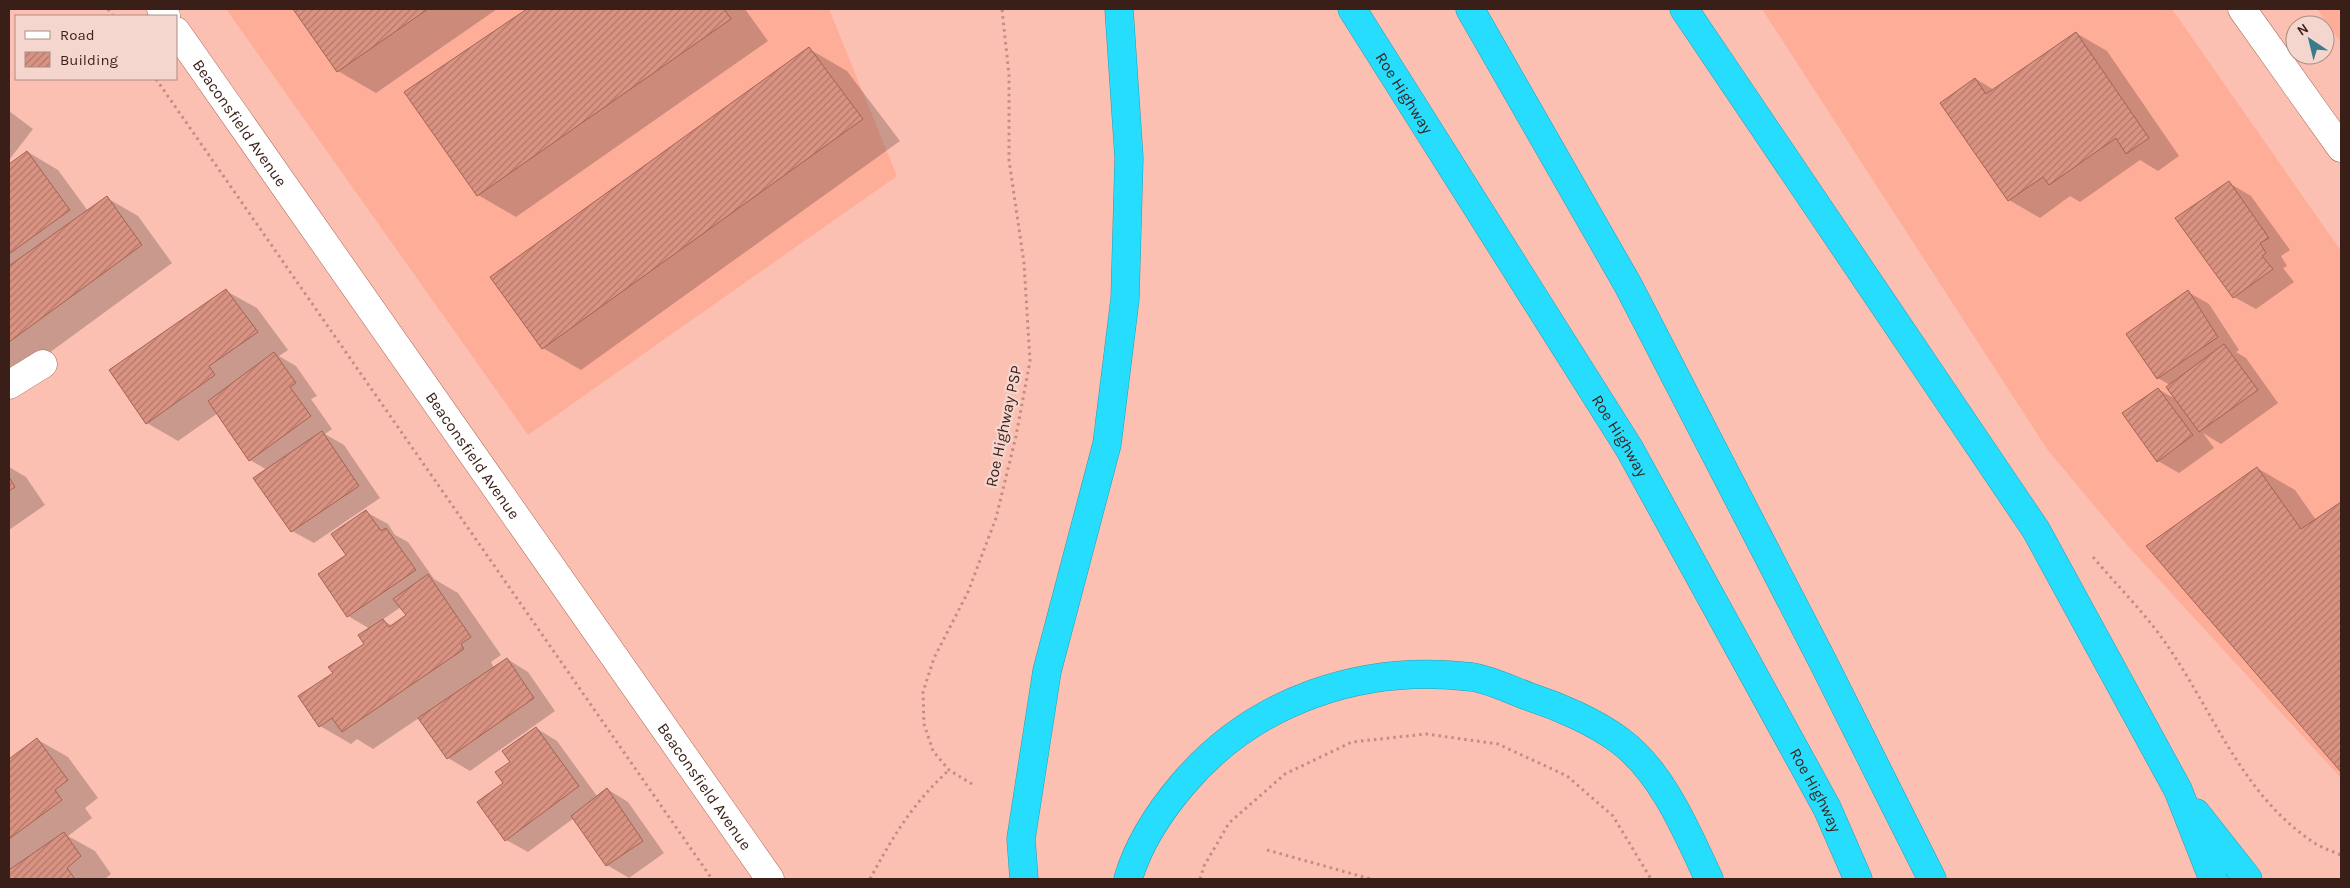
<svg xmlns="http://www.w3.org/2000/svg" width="2350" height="888" font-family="Karla,sans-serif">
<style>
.built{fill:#fead99}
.shadow{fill:#0003;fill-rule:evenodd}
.building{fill:url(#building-hatch);stroke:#a46252}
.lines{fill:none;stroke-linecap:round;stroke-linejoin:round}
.minor-casing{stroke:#ac6959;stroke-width:29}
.highway-casing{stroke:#2e9aae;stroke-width:29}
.path{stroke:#c08e83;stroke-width:3;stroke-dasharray:2.5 4;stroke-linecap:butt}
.minor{stroke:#fff;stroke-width:28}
.highway{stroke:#27ddfe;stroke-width:28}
.labels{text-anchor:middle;stroke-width:4.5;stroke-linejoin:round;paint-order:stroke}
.street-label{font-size:16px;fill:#3a1f18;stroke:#f5d6ce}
</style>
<defs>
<pattern id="building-hatch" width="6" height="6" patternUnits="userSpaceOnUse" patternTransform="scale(1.25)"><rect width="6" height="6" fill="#da9382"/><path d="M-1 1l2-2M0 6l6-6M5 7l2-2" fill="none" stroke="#b27769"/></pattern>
</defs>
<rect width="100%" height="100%" fill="#fcc0b2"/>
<g class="built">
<polygon points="226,9 829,9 897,176 528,435"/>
<polygon points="1762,9 2172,9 2341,251 2341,778 2128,546 2047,449"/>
<polygon points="2317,9 2341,9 2341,43"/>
</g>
<g class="shadow">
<polygon points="295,9 497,9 376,93 338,71"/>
<polygon points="529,9 745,9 768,41 516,217 478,195 406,93"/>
<polygon points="2076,33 2107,51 2179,156 2158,171 2140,160 2080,202 2070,196 2040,218 2009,200 1976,79 1994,90"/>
<polygon points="809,49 847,71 900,141 581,370 543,348"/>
<polygon points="9,111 33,129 9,160"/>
<polygon points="28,152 58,170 88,211 107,198 138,216 172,263 19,375 9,369 9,166"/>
<polygon points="2229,183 2251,196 2290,250 2281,256 2287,266 2283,268 2294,282 2256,309 2234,297"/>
<polygon points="226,291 257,308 288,350 279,356 296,366 317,396 311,399 332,429 325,434 344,445 380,498 314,543 292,531 267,470 250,460 218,413 178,441 147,423 111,371"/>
<polygon points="2188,292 2209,304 2239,350 2236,352 2246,358 2278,403 2221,444 2203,433 2214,448 2179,473 2158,461 2158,389 2177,400 2170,385 2158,378"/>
<polygon points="9,467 26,477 45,505 9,530"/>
<polygon points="2257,468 2295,490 2316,520 2341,503 2341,770 2147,546"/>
<path d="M366,512l22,12 7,11 13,7 26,37 24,14 43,62 -10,7 3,6 13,-9 21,13 27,39 -85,60 -22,-13 -29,-40 -46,31 -16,-10 -6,5 -31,-18 14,-53 32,-29 4,-15 -22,-13 -1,-61zM401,607l6,8 -14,11 -11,-6z"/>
<polygon points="536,728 557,741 597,796 607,789 628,802 664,853 629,878 607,865 574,818 528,852 506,840 505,784 512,762"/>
<polygon points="38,740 68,757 98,798 85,808 92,818 68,836 95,851 111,874 105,879 9,879 9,756 11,759"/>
</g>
<g class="building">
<polygon points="293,9 428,9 337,72"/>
<polygon points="527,9 724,9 731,19 477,196 404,92"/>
<polygon points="2076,32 2149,138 2126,154 2116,138 2049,185 2043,177 2008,201 1940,103 1975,78 1986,94"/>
<polygon points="809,47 863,119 542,349 490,277"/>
<polygon points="27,151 70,210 9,254 9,164"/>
<polygon points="2229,181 2269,238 2260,243 2266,253 2262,256 2273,269 2233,298 2175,218"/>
<polygon points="107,196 142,245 9,342 9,266"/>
<polygon points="226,289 258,332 209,366 215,375 146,424 109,370"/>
<polygon points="2188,290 2218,337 2157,379 2126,334"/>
<polygon points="2224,344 2258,390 2199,432 2166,387"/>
<polygon points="274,352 296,383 290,387 311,416 249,461 208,401"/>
<polygon points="2158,388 2193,435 2157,462 2122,413"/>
<polygon points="322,431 359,486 291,532 253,478"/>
<polygon points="2257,467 2301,529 2341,502 2341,772 2146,546"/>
<polygon points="9,477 15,487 9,491"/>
<polygon points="366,510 381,531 386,528 416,570 347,617 318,574 346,555 331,534"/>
<polygon points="428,574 471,637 461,644 464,649 342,732 332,718 319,727 298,696 333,673 328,667 364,644 358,635 383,619 389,627 406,615 393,599"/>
<polygon points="507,658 534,698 447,759 418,718"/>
<polygon points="536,727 579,786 505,841 477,802 503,783 495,772 510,762 502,751"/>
<polygon points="37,738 68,780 55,790 62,800 9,839 9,759"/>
<polygon points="607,788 643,841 606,866 571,816"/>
<polygon points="64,832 81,856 67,868 75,879 9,879 9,870"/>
</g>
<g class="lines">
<defs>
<g id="minor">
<polyline points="161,9 166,16"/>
<polyline points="2242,9 2341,148"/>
<path id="s1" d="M176,31l594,848"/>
<polyline points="9,385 43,364"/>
</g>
<g id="highway">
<path id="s2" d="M1352,9l277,439 198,360 31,71"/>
<polyline points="1470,9 1628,285 1823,662 1932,879"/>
<polyline points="1684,9 2036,530 2178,790 2213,879"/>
<polyline points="2196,813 2248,879"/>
<polyline points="1024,879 1021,839 1047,671 1107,444 1125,299 1129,158 1119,9"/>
<path d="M1128,879c10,-34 32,-68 55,-95 72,-85 180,-120 289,-107 19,3 39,13 58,20 28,9 65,25 89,43 43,31 68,92 90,139"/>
</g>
</defs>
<use href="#minor" class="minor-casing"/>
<use href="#highway" class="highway-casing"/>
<g class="path">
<polyline points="108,9 113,16"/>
<polyline points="156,79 712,879"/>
<path d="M2093,557c26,31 56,60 78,94 45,67 73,145 142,191 9,6 19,9 28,13"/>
<polyline points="972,784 949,770 933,751 924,724 923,692 934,658 968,592 996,518 1016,436 1030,361 1024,263 1009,160 1009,75 1002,9"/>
<polyline points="1267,850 1371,879"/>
<path d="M870,879c23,-43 43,-76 79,-109"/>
<polyline points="1200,879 1204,866 1229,823 1285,774 1352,742 1426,734 1498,744 1567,776 1613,816 1651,879"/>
</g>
<use href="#minor" class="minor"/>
<use href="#highway" class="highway"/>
</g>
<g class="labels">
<g class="street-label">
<text dy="6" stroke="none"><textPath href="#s2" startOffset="99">Roe Highway</textPath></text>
<text dy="6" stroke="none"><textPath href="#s1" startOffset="112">Beaconsfield Avenue</textPath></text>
<text transform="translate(1003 426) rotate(-78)" y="6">Roe Highway PSP</text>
<text dy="6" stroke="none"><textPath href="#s2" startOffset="504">Roe Highway</textPath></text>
<text dy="6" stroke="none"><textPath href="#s1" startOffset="518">Beaconsfield Avenue</textPath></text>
<text dy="6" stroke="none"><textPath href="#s1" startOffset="922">Beaconsfield Avenue</textPath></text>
<text dy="6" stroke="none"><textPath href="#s2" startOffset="909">Roe Highway</textPath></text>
</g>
</g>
<rect width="2350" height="888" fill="none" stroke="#3a1f18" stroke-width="20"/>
<rect x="15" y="15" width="162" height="65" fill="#f5d6ce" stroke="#aa8d85"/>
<rect x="25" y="31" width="25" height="8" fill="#ffffff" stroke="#aa8d85"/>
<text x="60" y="40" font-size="15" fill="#3a1f18">Road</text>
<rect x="25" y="52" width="25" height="15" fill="url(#building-hatch)" stroke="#aa8d85"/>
<text x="60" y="65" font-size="15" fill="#3a1f18">Building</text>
<g transform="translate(2310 40) rotate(325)"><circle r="24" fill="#f5d6ce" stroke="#aa8d85"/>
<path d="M0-4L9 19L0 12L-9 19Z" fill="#387c8b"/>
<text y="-8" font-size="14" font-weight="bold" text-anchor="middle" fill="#3a1f18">N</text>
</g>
</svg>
